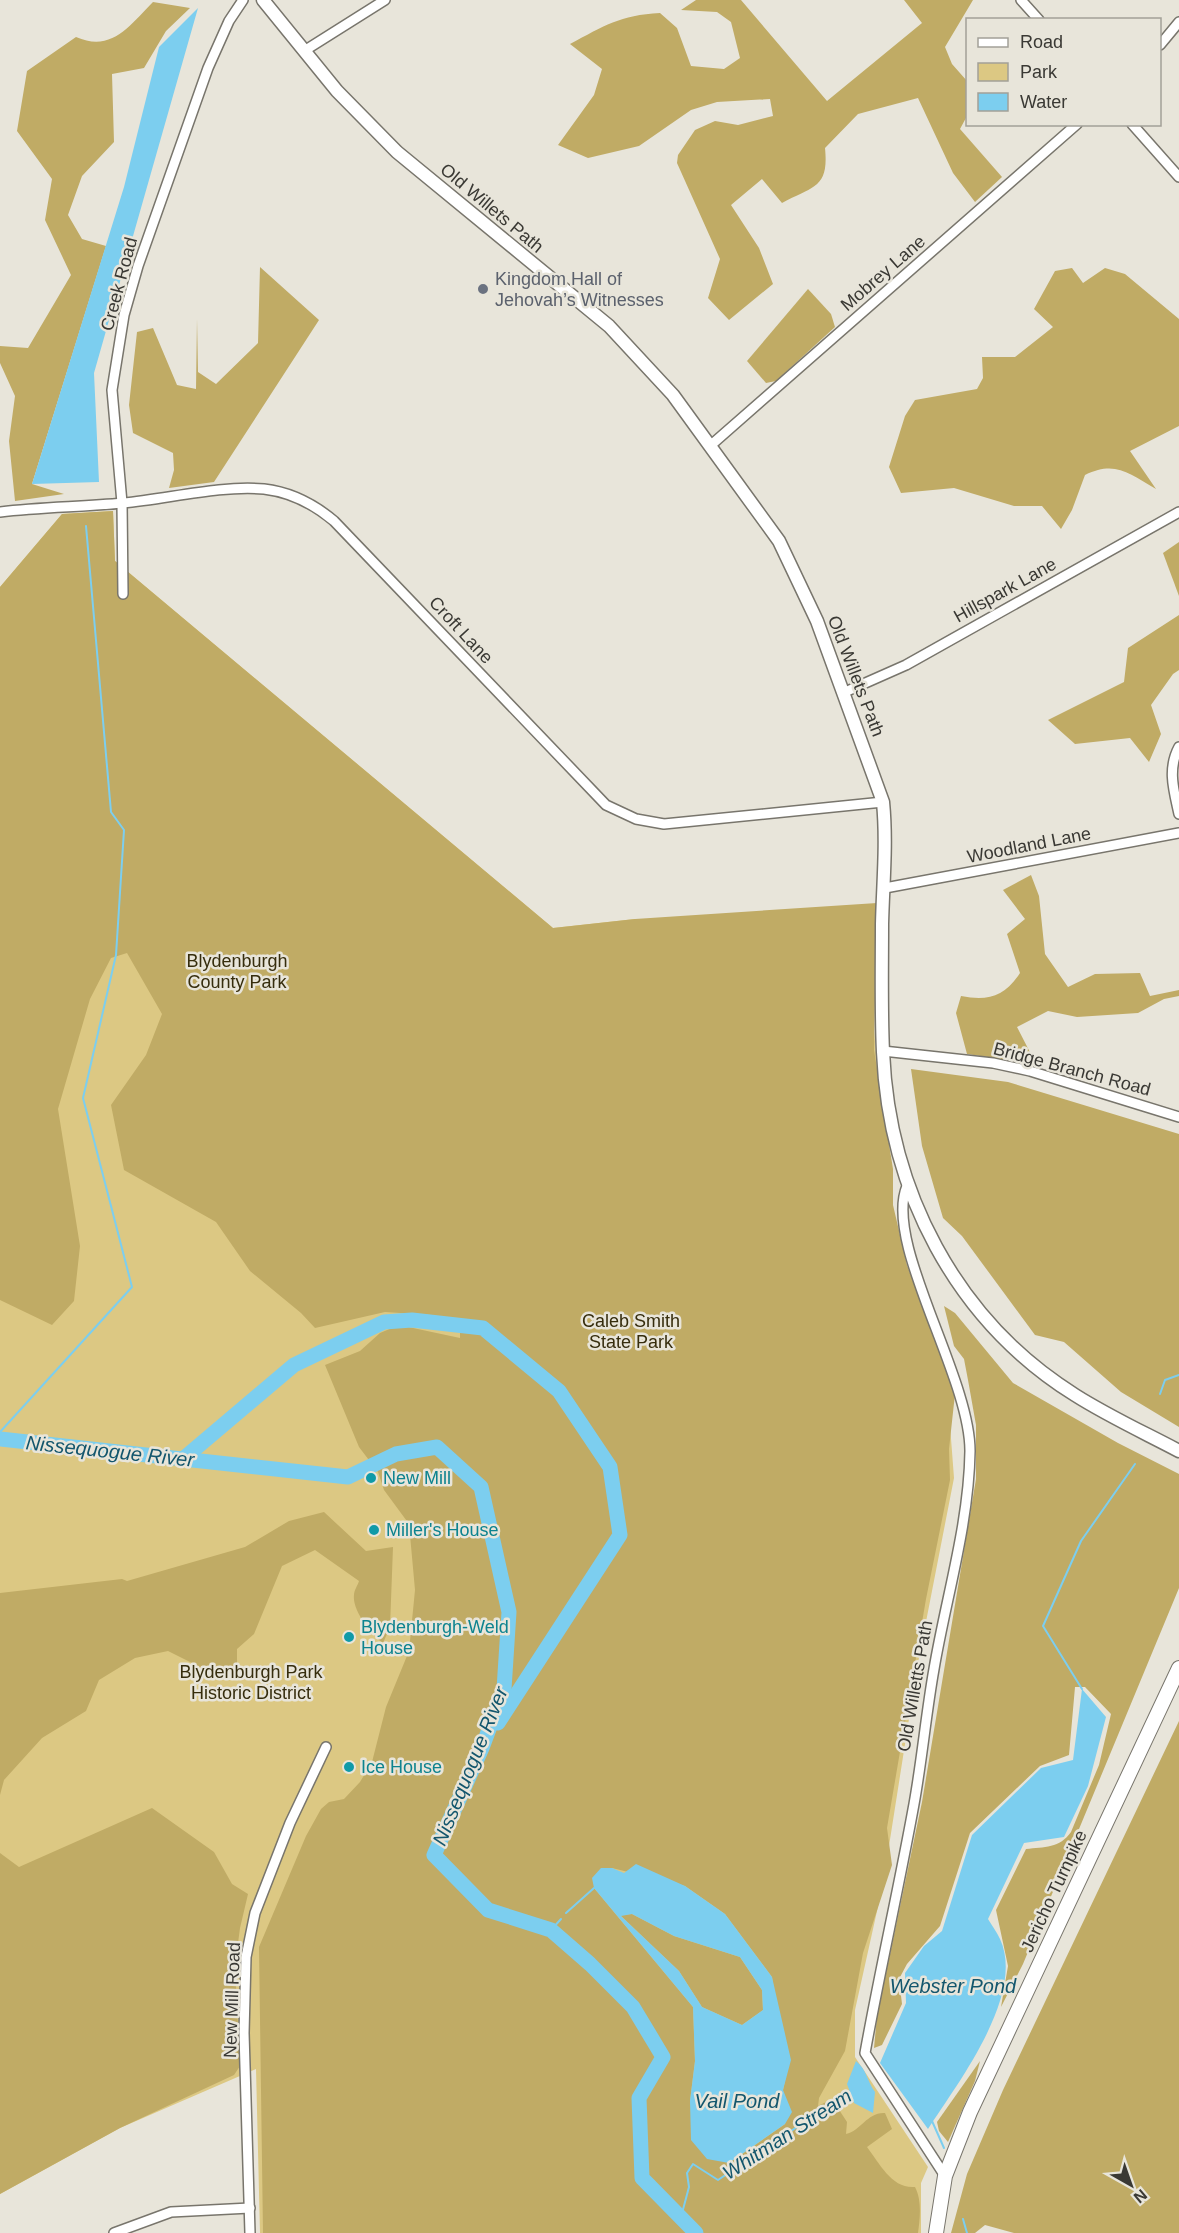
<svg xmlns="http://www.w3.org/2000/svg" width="1179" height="2233" font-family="Arial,sans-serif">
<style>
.green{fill:#dcc883}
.forest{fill:#c0ab65;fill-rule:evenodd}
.water{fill:#7cceef;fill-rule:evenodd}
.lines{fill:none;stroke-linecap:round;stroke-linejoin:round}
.stream{stroke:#7cceef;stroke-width:2}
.river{stroke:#7cceef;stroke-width:15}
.minor-casing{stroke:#78756c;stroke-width:12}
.secondary-casing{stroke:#78756c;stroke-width:15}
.primary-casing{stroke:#78756c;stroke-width:16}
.minor{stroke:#fff;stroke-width:9}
.secondary{stroke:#fff;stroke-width:12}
.primary{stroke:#fff;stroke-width:14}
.worship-dot{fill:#6b7280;stroke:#e8e5da;stroke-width:2}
.culture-dot{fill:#0f9aa8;stroke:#e8e5da;stroke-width:2}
.labels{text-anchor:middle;stroke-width:5;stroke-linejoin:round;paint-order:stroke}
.street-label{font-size:18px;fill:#3a3934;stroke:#e8e5da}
.worship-label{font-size:18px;fill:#5b616d;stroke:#e8e5da;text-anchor:start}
.park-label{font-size:18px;fill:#362d0d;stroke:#e8e5da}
.culture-label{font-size:18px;fill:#0d838f;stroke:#e8e5da;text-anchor:start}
.water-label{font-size:20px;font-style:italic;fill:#13566d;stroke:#e8e5da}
</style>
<rect width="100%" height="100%" fill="#e8e5da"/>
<polygon class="green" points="113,511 115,561 553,928 635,919 874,1031 894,1248 948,1399 954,1478 917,1668 883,1884 855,2010 855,2057 928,2167 921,2183 921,2233 260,2233 256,2069 120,2128 0,2194 0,587 62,514"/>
<g class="forest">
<path d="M696,0h45l86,101 95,-78 -18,-23h69l-28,47 7,17 15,17v35l-7,13 42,48 -27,25 -22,-29 -35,-75 -60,16 -33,34c4,40 -11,38 -43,55l-20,-24 -31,26 28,43 14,36 -44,36 -21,-22 12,-39 -43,-96 1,-8 17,-25 20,-9 23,4 35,-9 -3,-17 -53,3 -26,8 -52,36 -51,12 -30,-13 36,-50 8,-26 -32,-25c34,-18 50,-29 90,-31l17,15 14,38 33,3 16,-11 -9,-36 -14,-10 -36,-2z"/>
<path d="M153,2l37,6 -24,23 -22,37 -32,6 2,68 -32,34 -14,39 14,24 24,7 -74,238 32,10 -49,7 -6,-60 6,-45 -15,-33v-17l28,2 43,-73 -26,-55 7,-41 -35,-48 10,-60 49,-34c36,16 54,-12 77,-35z"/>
<polygon points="260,267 319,320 214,482 169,488 174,470 173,453 133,433 129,405 137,332 153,328 177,385 196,389 197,319 198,372 216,384 258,343"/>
<path d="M1072,268l11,15 22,-15 20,6 54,45v107l-49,25 26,38c-27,-15 -40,-29 -71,-14l-13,35 -11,19 -19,-23h-28l-60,-18 -53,5 -12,-26 16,-51 10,-16 62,-11 6,-11 -1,-21h33l38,-30 -19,-18 21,-38z"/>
<polygon points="808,289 831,314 835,327 776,381 766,383 747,361"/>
<path d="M113,511l2,50 438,367 82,-9 242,-16 -3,147 19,119v36l14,60 48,129 -6,55 1,31 -24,119 -39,229 5,37 -29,88 -18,98 -26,47 -1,8 14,-7 15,23 -1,12c15,-3 21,-22 39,-21l7,16 -25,18c13,17 25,42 48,40 7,13 5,32 3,46h-655l-4,-286 47,-111 15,-27 8,-7 15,-3 16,-17 12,-20 14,-55 23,-56 6,-61 -6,-66 -25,-34 -6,-18 -19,-25 -34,-82 35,-14 20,-18 19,-8 61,13v-16l-29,-7 -46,-3 -70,16 -14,-15 -51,-42 -34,-49 -92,-52 -13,-65 35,-50 16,-41 -35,-61 -16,5 -21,41 -32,110 22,137 -6,55 -22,24 -52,-25v-713l62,-73zM612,1868l73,18 40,28 47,63 14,99 -3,14 2,34 -56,39 -39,-62 5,-40 -2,-54 -99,-119z"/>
<polygon points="1179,542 1179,596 1163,553"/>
<polygon points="1179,615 1179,670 1173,674 1151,705 1161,734 1149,762 1130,738 1075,744 1048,720 1124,682 1128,648"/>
<path d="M1031,875l8,21 6,58 23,33 27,-13 45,-1 10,23 29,-6v6l-15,3 -26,14 -61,4 -29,-6 -31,16 19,37 -69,-10 -11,-41 5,-17c27,5 43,1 59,-23l-13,-39 18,-15 -22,-29z"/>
<polygon points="911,1069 1008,1082 1179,1134 1179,1427 1121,1392 1064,1342 1035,1335 962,1236 943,1218 922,1146"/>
<path d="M944,1306l11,7 58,70 105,60 61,31v114l-156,376 -22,43 7,-41 -12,-56 30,-61c18,-2 34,-1 45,-17l28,-67 12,-51 -26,-27h-10l-6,68 -29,11 -70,67 -30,93 -33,38 -8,15 3,25 -20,41 -8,3 3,-32 45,-214 54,-323v-54l-8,-45 -4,-21 -10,-13z"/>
<path d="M324,1512l42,39 27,-4 -3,80 -7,16c-12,-8 -31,-33 -29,-48 0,-5 4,-10 5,-14l-44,-31 -33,16 -28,68 -17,15v17l-7,11 -19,3 -13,-14 -30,-15 -33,7 -36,22 -13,31 -44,27 -38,42 -4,15v-202l122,-14 5,2 118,-34 44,-26z"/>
<polygon points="1179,1721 1179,2233 1014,2233 985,2225 975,2233 951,2233 967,2174 1003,2090"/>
<polygon points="152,1808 214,1852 232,1884 248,1894 240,1928 235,1966 240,2066 234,2075 120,2128 0,2194 0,1853 19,1867"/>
<polygon points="632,1914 674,1936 740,1957 762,1990 763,2010 742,2025 702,2007 679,1971 620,1915"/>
<polygon points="980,2061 975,2081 948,2142 939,2131 937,2122"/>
</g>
<g class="water">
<polygon points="198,8 94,373 99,482 32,484 124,187 159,47"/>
<path d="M1082,1689l24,28 -18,69 -24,51 -40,6 -36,76c4,7 9,13 12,20 26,56 -43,145 -72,190l-48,-66 26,-60 -1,-30 19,-27 18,-15 30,-96 69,-67 32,-8z"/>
<path d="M636,1864l49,22 40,28 47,63 19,83 -8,30 9,22 -7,12 -56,39 -22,-4 -16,-19 -1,-39 5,-40 -2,-54 -99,-119 -2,-10 9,-10h11l12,5zM632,1914l42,22 66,21 22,33 1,20 -21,15 -40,-18 -23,-36 -58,-55z"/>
<path d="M856,2061c11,9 11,20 19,31l-2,21 -19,-10 -7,-19z"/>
</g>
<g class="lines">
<g class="stream">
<polyline points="1160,1394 1165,1380 1179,1375"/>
<polyline points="0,1432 132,1287 83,1098 116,955 124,830 111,812 86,526"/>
<polyline points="1082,1689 1043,1626 1081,1541 1135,1464"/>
<polyline points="566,1913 594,1888"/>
<polyline points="551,1930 561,1919"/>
<polyline points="932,2121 944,2148"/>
<polyline points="681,2217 689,2187 687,2173 693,2164 718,2180 852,2090"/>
<polyline points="963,2219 967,2233"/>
</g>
<g class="river">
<polyline points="0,1439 348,1477 396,1454 437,1447 481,1487 509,1612 504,1689 482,1748 434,1855 488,1910 551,1930 590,1964 633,2007 663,2057 639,2098 642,2178 696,2233"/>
<polyline points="183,1459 294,1365 384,1322 412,1320 483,1328 559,1391 610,1467 620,1535 498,1723"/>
</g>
<defs>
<g id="minor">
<polyline points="1021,0 1039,20"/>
<polyline points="1160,45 1179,22"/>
<polyline points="304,51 385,0"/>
<polyline points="1132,124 1179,177"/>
<polyline points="710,446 1077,124"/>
<path d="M0,512c41,-5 82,-5 123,-9 45,-4 97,-18 141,-14 26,3 51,16 70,32l272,284 30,14 28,5 219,-22"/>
<polyline points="123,594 122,503 112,390 124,315 138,266 208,68 229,21 243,0"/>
<polyline points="845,692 906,665 1179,512"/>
<path d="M1179,747c-12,22 -5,44 0,67"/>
<polyline points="885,888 1179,833"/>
<polyline points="883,1051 993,1063 1030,1071 1179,1117"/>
<path d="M907,1186c-24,57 63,190 63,265 -1,73 -24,147 -36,218 -8,45 -12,91 -20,135 -15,83 -34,166 -49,249l80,123"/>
<polyline points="114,2233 171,2212 250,2208"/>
<polyline points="250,2233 244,2033 246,1957 255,1913 290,1823 326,1747"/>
</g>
<path id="secondary" d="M263,0l74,91 60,61 212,174 64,69 106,146 38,80 66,181c4,41 0,81 -1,122 0,42 -1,85 1,128 6,138 72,268 192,343 33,21 70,38 104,56"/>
<polyline id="primary" points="936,2233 945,2176 970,2112 1179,1668"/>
</defs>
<use href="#minor" class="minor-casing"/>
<use href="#secondary" class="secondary-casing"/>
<use href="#primary" class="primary-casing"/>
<use href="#minor" class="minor"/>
<use href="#secondary" class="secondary"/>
<use href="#primary" class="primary"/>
</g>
<circle class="worship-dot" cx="483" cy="289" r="6"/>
<g class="culture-dot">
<circle cx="371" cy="1478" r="6"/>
<circle cx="374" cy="1530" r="6"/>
<circle cx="349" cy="1637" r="6"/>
<circle cx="349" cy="1767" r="6"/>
</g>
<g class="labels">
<g class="street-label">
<text transform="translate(492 208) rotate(40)" y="6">Old Willets Path</text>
<text transform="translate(883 273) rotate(-41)" y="6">Mobrey Lane</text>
<text transform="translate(119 284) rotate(-75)" y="6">Creek Road</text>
<text transform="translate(1005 590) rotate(-29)" y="6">Hillspark Lane</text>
<text transform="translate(461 630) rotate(47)" y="6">Croft Lane</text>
<text transform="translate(856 676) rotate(69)" y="6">Old Willets Path</text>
<text transform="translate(1029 845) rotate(-11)" y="6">Woodland Lane</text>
<text transform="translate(1072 1069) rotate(15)" y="6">Bridge Branch Road</text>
<text transform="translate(915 1686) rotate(-80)" y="6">Old Willetts Path</text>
<text transform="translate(1054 1891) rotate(-65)" y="6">Jericho Turnpike</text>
<text transform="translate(232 2000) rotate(-88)" y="6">New Mill Road</text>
</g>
<g class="worship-label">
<text x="495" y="285">Kingdom Hall of<tspan x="495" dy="21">Jehovah’s Witnesses</tspan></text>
</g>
<g class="park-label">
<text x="237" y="967">Blydenburgh<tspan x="237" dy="21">County Park</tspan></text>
<text x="631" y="1327">Caleb Smith<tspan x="631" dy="21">State Park</tspan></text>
<text x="251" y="1678">Blydenburgh Park<tspan x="251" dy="21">Historic District</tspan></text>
</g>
<g class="culture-label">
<text x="383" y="1484">New Mill</text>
<text x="386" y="1536">Miller's House</text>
<text x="361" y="1633">Blydenburgh-Weld<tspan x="361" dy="21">House</tspan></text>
<text x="361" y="1773">Ice House</text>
</g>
<g class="water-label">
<text transform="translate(110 1451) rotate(6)" y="7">Nissequogue River</text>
<text transform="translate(470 1766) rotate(-68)" y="7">Nissequogue River</text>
<text x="953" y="1993">Webster Pond</text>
<text x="737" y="2108">Vail Pond</text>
<text transform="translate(787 2134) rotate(-33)" y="7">Whitman Stream</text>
</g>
</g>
<rect x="966" y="18" width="195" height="108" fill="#e8e5da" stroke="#a2a098" stroke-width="1.5"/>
<rect x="978" y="38" width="30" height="9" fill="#ffffff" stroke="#a2a098" stroke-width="1.5"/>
<text x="1020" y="48" font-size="18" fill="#3a3934">Road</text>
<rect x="978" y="63" width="30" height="18" fill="#dcc883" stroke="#a2a098" stroke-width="1.5"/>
<text x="1020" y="78" font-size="18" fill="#3a3934">Park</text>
<rect x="978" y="93" width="30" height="18" fill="#7cceef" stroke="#a2a098" stroke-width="1.5"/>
<text x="1020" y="108" font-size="18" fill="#3a3934">Water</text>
<g transform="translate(1131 2185) rotate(140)" stroke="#e8e5da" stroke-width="4.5" paint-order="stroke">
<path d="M0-4.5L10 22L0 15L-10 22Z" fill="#3a3934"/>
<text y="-9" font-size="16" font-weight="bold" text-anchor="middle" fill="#3a3934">N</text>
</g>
</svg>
